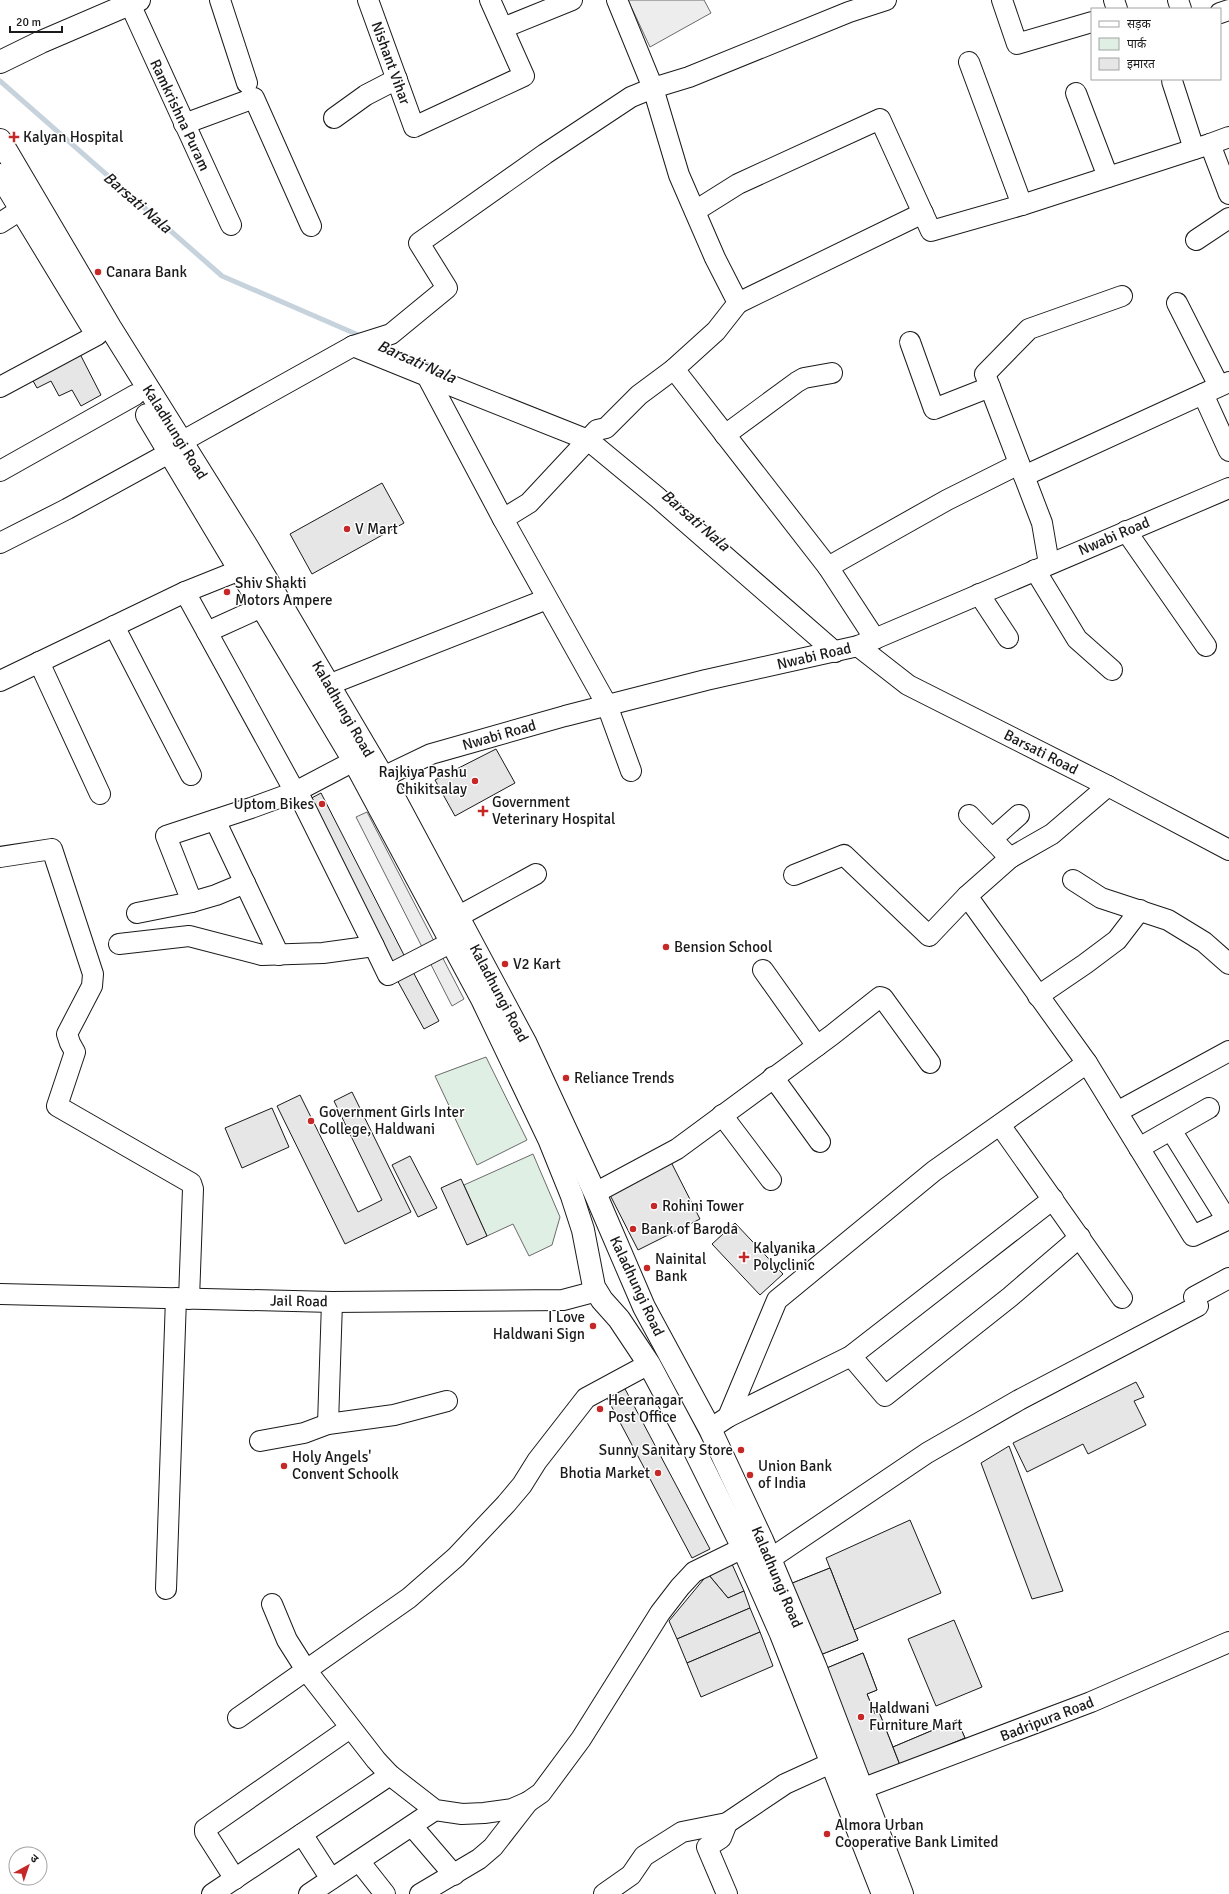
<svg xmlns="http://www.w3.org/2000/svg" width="1229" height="1894" font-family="Signika,'Noto Sans Devanagari',sans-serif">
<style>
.green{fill:#e0efe3;stroke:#6a6a6a}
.parking{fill:#ededed;stroke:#6a6a6a}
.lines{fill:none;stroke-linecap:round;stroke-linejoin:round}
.stream{stroke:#c6d2dc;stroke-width:5}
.building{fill:#e6e6e6;stroke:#1a1a1a}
.minor-casing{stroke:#1a1a1a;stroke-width:22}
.major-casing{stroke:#1a1a1a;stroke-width:24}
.minor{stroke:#fff;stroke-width:20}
.major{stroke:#fff;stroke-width:22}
.poi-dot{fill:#c62828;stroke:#fff;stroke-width:1.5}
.labels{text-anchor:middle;stroke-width:3;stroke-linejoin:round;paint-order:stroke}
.street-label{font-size:15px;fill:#1a1a1a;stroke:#fff}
.poi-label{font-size:15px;fill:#1a1a1a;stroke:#fff;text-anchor:start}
.water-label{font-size:16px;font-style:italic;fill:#1a1a1a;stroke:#fff}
</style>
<rect width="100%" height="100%" fill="#fff"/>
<g class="green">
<polygon points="486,1057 527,1140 477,1165 435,1076"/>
<polygon points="533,1154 560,1217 552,1245 529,1256 513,1224 487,1236 464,1185"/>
</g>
<g class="parking">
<polygon points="628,0 704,0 711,13 650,47"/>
<polygon points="367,812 464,999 452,1006 356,817"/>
</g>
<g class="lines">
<g class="stream">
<polyline points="0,81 222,276 363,337"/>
<polyline points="380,344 444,372"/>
</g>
</g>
<g class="building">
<polygon points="80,354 101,395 81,406 72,390 59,396 51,381 37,388 32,379"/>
<polygon points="382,483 404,523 312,574 290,534"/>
<polygon points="496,749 515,783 455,816 435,780"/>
<polygon points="321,793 406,959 391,966 306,801"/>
<polygon points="412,970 439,1021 424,1029 396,978"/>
<polygon points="352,1092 411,1212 345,1244 277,1106 300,1095 358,1212 382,1200 334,1101"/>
<polygon points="272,1108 289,1147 242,1168 225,1128"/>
<polygon points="410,1156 437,1208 418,1217 392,1165"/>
<polygon points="671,1162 700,1219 638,1250 609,1193"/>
<polygon points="461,1179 487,1236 467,1245 441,1188"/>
<polygon points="735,1223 783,1274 760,1295 712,1244"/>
<polygon points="1136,1382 1144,1397 1134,1401 1146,1425 1088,1454 1083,1444 1027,1472 1013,1443"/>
<polygon points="624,1387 710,1549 692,1558 606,1396"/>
<polygon points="1009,1446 1063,1591 1032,1599 981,1463"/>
<polygon points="910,1520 941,1593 854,1630 826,1558"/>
<polygon points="732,1564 744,1591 728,1598 708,1574"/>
<polygon points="830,1568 858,1640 820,1655 790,1584"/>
<polygon points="830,1568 858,1640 820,1655 790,1584"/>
<polygon points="708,1574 728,1598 744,1591 750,1608 677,1639 669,1621"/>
<polygon points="750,1608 760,1632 687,1663 677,1639"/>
<polygon points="954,1620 982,1687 936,1706 908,1639"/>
<polygon points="760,1632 773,1666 701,1697 687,1663"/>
<polygon points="863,1653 877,1690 867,1694 875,1714 879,1712 893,1747 957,1720 965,1738 864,1778 822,1670"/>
<polygon points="863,1653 877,1690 867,1694 875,1714 879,1712 900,1765 864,1778 822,1670"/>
<polygon points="957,1720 965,1738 900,1765 893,1747"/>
</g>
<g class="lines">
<defs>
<g id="minor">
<polyline points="220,0 247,83"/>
<polyline points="368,0 414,127 524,76 490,0"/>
<polyline points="617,0 653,88 679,175 715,258 738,303 716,331 674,369 639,395 606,428 597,430 529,503 503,519 607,705 631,771"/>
<polyline points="1002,0 1017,44 1092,22"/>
<polyline points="1114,0 1117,9"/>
<polyline points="1178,0 1181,9"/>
<polyline points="130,4 231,225"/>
<polyline points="1220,13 1229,10"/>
<polyline points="503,28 572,0"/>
<polyline points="969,62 1022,205"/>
<polyline points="1172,81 1194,149"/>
<polyline points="1076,93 1108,177"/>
<polyline points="334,118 366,95 397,79"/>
<polyline points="184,124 254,98 311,226"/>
<polyline points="1210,144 1229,137"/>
<polyline points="695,211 738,184 880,119 931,231 1022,205 1210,144 1229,194"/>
<polyline points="0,223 22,209"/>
<polyline points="1196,240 1229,218"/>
<polyline points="738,303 923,213"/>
<polyline points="1177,303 1219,386"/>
<polyline points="910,342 934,409 990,387"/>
<polyline points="674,369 828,567"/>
<polyline points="427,376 588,440 657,497 835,652"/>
<polyline points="0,387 97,335"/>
<polyline points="1203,394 1229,451"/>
<polyline points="725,435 797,382 804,378 832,373"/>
<polyline points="181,442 353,346"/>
<polyline points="0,471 135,395"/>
<polyline points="1024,476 1229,382"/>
<polyline points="503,519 427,376 353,346 391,334 447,288 419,243 545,154 631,97 653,88 689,77 849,12 886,0"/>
<polyline points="1126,531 1206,646"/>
<polyline points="0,543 67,509 169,453"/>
<polyline points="1049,564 1042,523 985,374 1029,329 1122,296"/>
<polyline points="1035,570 1077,639 1112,670"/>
<polyline points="185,592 295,792"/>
<polyline points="979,594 1008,638"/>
<polyline points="114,626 191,775"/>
<polyline points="207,632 262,607"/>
<polyline points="875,639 828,567 947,500 1019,464"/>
<polyline points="858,646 908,685 1108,786 1229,850"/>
<polyline points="39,662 100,794"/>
<polyline points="0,681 185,592 240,570"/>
<polyline points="328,685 547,599"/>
<polyline points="383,777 431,754 565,716 706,680 858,646 1229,488"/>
<polyline points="297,791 374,946"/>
<polyline points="969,815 1010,858"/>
<polyline points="215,820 279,955"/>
<polyline points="992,839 1019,815"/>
<polyline points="0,857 52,849 93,974 92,986 67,1034 70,1043 75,1052 57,1106 191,1183 193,1189 189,1299"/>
<polyline points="794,875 844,855 929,936 967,896"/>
<polyline points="1073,880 1101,898 1168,920 1204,942 1229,964"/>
<polyline points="192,902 216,895 245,883"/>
<polyline points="137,913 192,902 166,836 251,808 295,792 354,761"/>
<polyline points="459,916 536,874"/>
<polyline points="119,944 189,936 262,955 323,953 374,946 388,975 452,942"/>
<polyline points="763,970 817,1046"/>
<polyline points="1038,996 1085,964 1117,940 1140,910"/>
<polyline points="1087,1063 1193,1236 1229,1219"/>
<polyline points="773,1077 820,1142"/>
<polyline points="1117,1112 1229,1051"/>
<polyline points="722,1115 771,1180"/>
<polyline points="1000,1125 1122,1298"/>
<polyline points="1171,1130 1227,1220"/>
<polyline points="1139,1148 1209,1108"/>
<polyline points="595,1193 677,1149 832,1035 880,997 883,998 930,1063"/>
<polyline points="0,1294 332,1302 563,1300 597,1291"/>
<polyline points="851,1356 885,1396 1010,1297 1080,1237"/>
<polyline points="728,1417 851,1356 1053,1199"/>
<polyline points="328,1424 332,1302"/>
<polyline points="710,1429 728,1417 777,1300 934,1171 1087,1063 967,896 1010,858 1052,834 1108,786"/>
<polyline points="260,1441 304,1433 328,1424 394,1415 447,1401"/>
<polyline points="770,1559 927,1453 1019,1400 1198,1306 1194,1297 1229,1278"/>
<polyline points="166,1589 176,1298"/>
<polyline points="272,1604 287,1640 306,1670 376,1760 390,1775 435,1810 462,1814 484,1813 512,1809 528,1802 541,1793 581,1739 660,1613 680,1587 694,1572 743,1548"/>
<polyline points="238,1718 409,1598 456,1557 506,1504 522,1485 537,1461 586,1398 649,1364"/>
<polyline points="861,1789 1091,1702 1229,1642"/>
<polyline points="412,1826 454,1875"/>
<polyline points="302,1834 331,1879"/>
<polyline points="359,1861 385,1894"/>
<polyline points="235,1879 205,1832 205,1829 350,1728"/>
<polyline points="212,1894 390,1775"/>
<polyline points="309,1894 435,1810"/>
<polyline points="420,1894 479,1859 493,1847 528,1802"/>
<polyline points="604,1894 631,1875 644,1856 682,1832 727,1823 785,1784 831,1763"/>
<polyline points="727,1894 707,1847 721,1838 727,1823"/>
</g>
<g id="major">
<polyline points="0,62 41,42 139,0"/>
<polyline points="0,140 110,327 248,548 383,777 526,1044 595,1193 644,1307 710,1429 762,1540 815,1666 902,1894"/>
<polyline points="0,175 96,333"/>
<polyline points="147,415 354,761 482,999 549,1139 572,1196 583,1230 594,1287 602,1300 619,1319 649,1364 689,1439 743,1548 781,1634 883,1894"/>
</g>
</defs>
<use href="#minor" class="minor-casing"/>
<use href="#major" class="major-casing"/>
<use href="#minor" class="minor"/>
<use href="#major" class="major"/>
</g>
<g class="poi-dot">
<path d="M12 131h4v4h4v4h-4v4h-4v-4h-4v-4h4z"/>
<circle cx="98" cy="272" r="4"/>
<circle cx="347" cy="529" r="4"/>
<circle cx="227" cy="592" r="4"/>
<circle cx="475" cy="781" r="4"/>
<circle cx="322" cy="804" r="4"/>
<path d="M481 805h4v4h4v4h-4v4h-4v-4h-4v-4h4z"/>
<circle cx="666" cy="947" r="4"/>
<circle cx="505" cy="964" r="4"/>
<circle cx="566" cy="1078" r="4"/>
<circle cx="311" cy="1121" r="4"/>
<circle cx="654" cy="1206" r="4"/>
<circle cx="633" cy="1229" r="4"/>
<path d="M742 1251h4v4h4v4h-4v4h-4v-4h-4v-4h4z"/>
<circle cx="647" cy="1268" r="4"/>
<circle cx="593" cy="1326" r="4"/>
<circle cx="600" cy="1409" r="4"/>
<circle cx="741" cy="1450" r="4"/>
<circle cx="284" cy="1466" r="4"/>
<circle cx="658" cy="1473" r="4"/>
<circle cx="750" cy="1475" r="4"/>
<circle cx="861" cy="1717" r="4"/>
<circle cx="827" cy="1834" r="4"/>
</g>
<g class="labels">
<g class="street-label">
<text transform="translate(391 63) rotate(70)" y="5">Nishant Vihar</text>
<text transform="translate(180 115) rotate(65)" y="5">Ramkrishna Puram</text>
<text transform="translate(175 432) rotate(58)" y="5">Kaladhungi Road</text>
<text transform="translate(1114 536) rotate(-23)" y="5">Nwabi Road</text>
<text transform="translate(814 656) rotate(-13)" y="5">Nwabi Road</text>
<text transform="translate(343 709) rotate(60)" y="5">Kaladhungi Road</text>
<text transform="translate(499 735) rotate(-16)" y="5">Nwabi Road</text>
<text transform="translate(1041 752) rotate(27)" y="5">Barsati Road</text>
<text transform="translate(499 993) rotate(62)" y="5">Kaladhungi Road</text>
<text transform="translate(637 1286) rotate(65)" y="5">Kaladhungi Road</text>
<text transform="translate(299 1301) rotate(1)" y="5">Jail Road</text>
<text transform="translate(777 1577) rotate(67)" y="5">Kaladhungi Road</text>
<text transform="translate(1047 1719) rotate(-21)" y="5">Badripura Road</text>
</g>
<g class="poi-label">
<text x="23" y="142">Kalyan Hospital</text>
<text x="106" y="277">Canara Bank</text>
<text x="355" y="534">V Mart</text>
<text x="235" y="588">Shiv Shakti<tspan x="235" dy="17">Motors Ampere</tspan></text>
<text x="467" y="777" text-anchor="end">Rajkiya Pashu<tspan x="467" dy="17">Chikitsalay</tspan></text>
<text x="492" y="807">Government<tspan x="492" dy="17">Veterinary Hospital</tspan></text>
<text x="314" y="809" text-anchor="end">Uptom Bikes</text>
<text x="674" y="952">Bension School</text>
<text x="513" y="969">V2 Kart</text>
<text x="574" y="1083">Reliance Trends</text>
<text x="319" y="1117">Government Girls Inter<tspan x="319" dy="17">College, Haldwani</tspan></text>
<text x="662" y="1211">Rohini Tower</text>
<text x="641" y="1234">Bank of Baroda</text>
<text x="753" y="1253">Kalyanika<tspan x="753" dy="17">Polyclinic</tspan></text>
<text x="655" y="1264">Nainital<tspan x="655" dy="17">Bank</tspan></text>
<text x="585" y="1322" text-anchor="end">I Love<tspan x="585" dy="17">Haldwani Sign</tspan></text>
<text x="608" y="1405">Heeranagar<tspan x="608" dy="17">Post Office</tspan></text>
<text x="733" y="1455" text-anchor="end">Sunny Sanitary Store</text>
<text x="292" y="1462">Holy Angels'<tspan x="292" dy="17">Convent Schoolk</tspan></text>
<text x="758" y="1471">Union Bank<tspan x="758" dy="17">of India</tspan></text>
<text x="650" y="1478" text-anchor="end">Bhotia Market</text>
<text x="869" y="1713">Haldwani<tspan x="869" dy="17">Furniture Mart</tspan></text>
<text x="835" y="1830">Almora Urban<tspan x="835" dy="17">Cooperative Bank Limited</tspan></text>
</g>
<g class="water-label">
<text transform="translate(138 202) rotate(41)" y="6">Barsati Nala</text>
<text transform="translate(417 361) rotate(24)" y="6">Barsati Nala</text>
<text transform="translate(696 520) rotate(41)" y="6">Barsati Nala</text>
</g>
</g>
<rect x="1091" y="8" width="130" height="72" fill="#ffffff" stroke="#a3a3a3"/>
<rect x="1099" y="21" width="20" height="6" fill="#ffffff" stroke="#a3a3a3"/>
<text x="1127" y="28" font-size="12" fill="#1a1a1a">सड़क</text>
<rect x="1099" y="38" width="20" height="12" fill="#e0efe3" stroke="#a3a3a3"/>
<text x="1127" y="48" font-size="12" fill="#1a1a1a">पार्क</text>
<rect x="1099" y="58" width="20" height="12" fill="#e6e6e6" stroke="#a3a3a3"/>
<text x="1127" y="68" font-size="12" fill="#1a1a1a">इमारत</text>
<g transform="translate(28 1866) rotate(40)"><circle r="19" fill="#ffffff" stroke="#a3a3a3"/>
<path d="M0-3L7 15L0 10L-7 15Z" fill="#c62828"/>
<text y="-6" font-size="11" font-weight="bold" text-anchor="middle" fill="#1a1a1a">उ</text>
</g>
<path d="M10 26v6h52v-6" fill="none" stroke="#1a1a1a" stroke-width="2"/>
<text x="16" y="26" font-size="12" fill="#1a1a1a" stroke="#ffffff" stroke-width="3" paint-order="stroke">20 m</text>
</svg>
